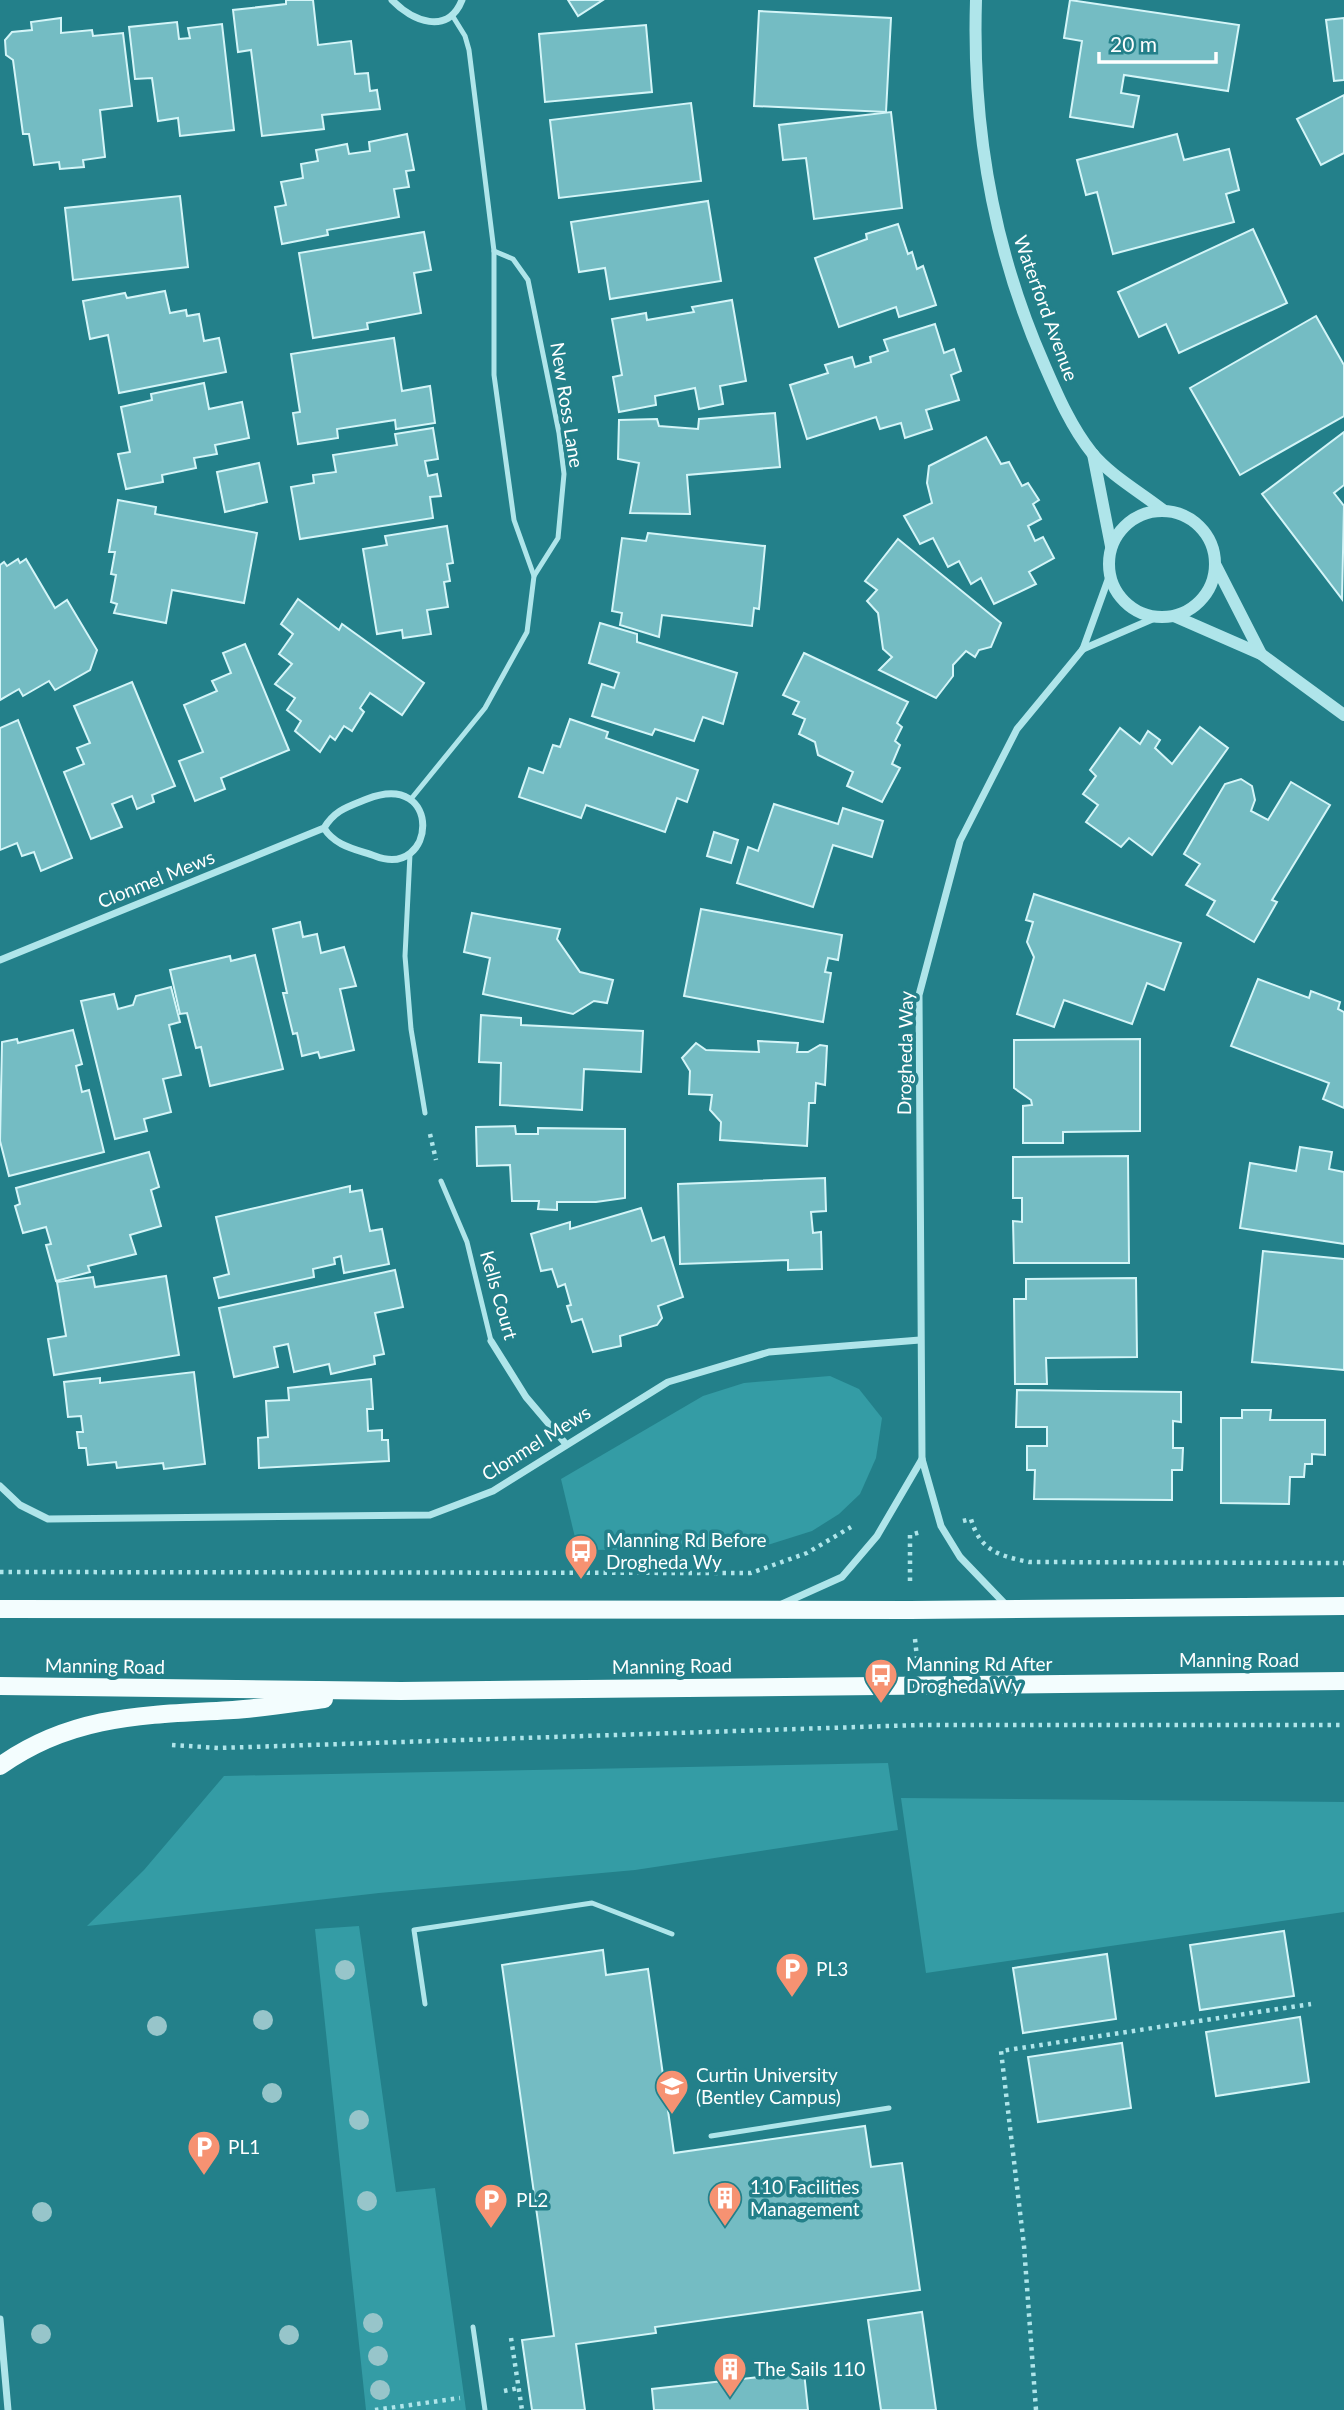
<svg xmlns="http://www.w3.org/2000/svg" width="1344" height="2410" font-family="Lato,sans-serif">
<style>
.green{fill:#349ca5}
.building{fill:#74bcc3;stroke:#d4f5f8;stroke-width:2}
.lines{fill:none;stroke-linecap:round;stroke-linejoin:round}
.path{stroke:#afe5ea;stroke-width:4.5;stroke-dasharray:3.5 5;stroke-linecap:butt}
.service{stroke:#afe5ea;stroke-width:5}
.minor{stroke:#afe5ea;stroke-width:7}
.tertiary{stroke:#afe5ea;stroke-width:12}
.primary{stroke:#f3fdfe;stroke-width:18}
.tree{fill:#97c5ca}
.labels{text-anchor:middle;stroke-width:7;stroke-linejoin:round;paint-order:stroke}
.street-label{font-size:19px;fill:#fff;stroke:#23808a}
.poi-label{font-size:19px;fill:#fff;stroke:#23808a;text-anchor:start}
</style>
<rect width="100%" height="100%" fill="#23808a"/>
<g class="green">
<polygon points="830,1376 859,1389 882,1418 876,1458 860,1494 839,1514 812,1531 755,1549 578,1550 561,1479 703,1396 744,1383"/>
<polygon points="888,1763 898,1830 635,1870 379,1893 87,1926 144,1870 224,1776"/>
<polygon points="901,1798 1344,1802 1344,1912 926,1973"/>
<polygon points="359,1926 396,2192 435,2188 466,2410 366,2410 315,1929"/>
</g>
<g class="building">
<polygon points="286,0 313,0 318,45 351,41 355,74 368,73 370,91 377,90 380,109 322,115 324,129 262,136 251,50 238,52 233,10 286,4"/>
<polygon points="568,0 603,0 578,16"/>
<polygon points="1070,0 1239,25 1228,91 1124,75 1121,93 1139,96 1133,127 1070,117 1082,41 1064,38"/>
<polygon points="759,11 891,18 886,112 754,106"/>
<polygon points="61,18 61,33 92,30 93,36 123,33 132,106 100,110 105,157 83,160 84,167 60,169 59,162 34,165 29,134 23,134 13,60 6,55 5,40 12,32 32,30 31,22"/>
<polygon points="1344,18 1344,80 1334,81 1326,20"/>
<polygon points="177,22 179,39 190,38 188,28 222,24 234,130 180,136 178,118 158,121 152,78 135,79 129,27"/>
<polygon points="646,25 652,92 545,102 539,34"/>
<polygon points="1344,95 1344,153 1321,165 1297,119"/>
<polygon points="691,103 701,181 559,198 550,120"/>
<polygon points="891,112 902,208 814,219 806,158 783,160 779,125"/>
<polygon points="407,134 414,170 406,171 409,187 394,189 399,217 327,230 328,235 282,244 275,207 286,205 281,182 303,178 301,164 318,161 316,150 347,144 349,154 370,151 369,142"/>
<polygon points="1177,134 1184,160 1229,149 1239,190 1226,194 1234,222 1113,254 1097,192 1086,195 1077,160"/>
<polygon points="180,196 188,267 73,280 65,208"/>
<polygon points="708,201 721,281 610,299 605,268 579,272 571,222"/>
<polygon points="898,224 908,254 912,252 917,269 923,266 936,305 899,317 896,307 839,327 815,258 867,239 866,234"/>
<polygon points="1253,229 1287,303 1179,353 1166,324 1139,337 1118,292"/>
<polygon points="424,232 431,270 414,273 421,313 367,323 368,329 313,338 299,253"/>
<polygon points="165,291 170,313 186,310 187,316 199,314 204,341 219,338 226,372 119,393 108,335 90,339 83,301 125,293 127,298"/>
<polygon points="732,300 746,381 720,386 723,404 699,409 695,388 655,396 656,405 619,412 613,377 622,375 612,319 646,313 647,320 694,312 692,307"/>
<polygon points="1316,316 1344,365 1344,416 1240,475 1190,388"/>
<polygon points="935,324 944,353 954,349 961,371 951,375 959,400 926,410 932,429 905,438 901,423 880,429 876,417 807,439 790,385 828,373 825,365 852,357 855,367 871,362 870,357 888,351 884,340"/>
<polygon points="394,338 402,391 430,386 435,423 396,429 395,420 337,429 338,438 298,444 293,413 300,412 291,354"/>
<polygon points="204,383 209,409 242,402 249,438 215,445 217,454 194,458 196,468 162,475 163,482 126,489 118,454 130,452 121,407 152,400 151,394"/>
<polygon points="775,413 780,467 687,475 690,514 630,513 639,463 618,459 619,420 657,419 659,426 698,429 699,419"/>
<polygon points="433,428 438,459 425,461 428,476 437,474 441,496 430,497 433,518 300,539 291,487 314,483 313,475 336,472 333,455 397,445 395,434"/>
<polygon points="1344,432 1344,485 1334,493 1344,506 1342,599 1262,494"/>
<polygon points="986,437 1001,464 1009,462 1022,486 1028,483 1039,500 1033,504 1041,519 1028,526 1035,541 1043,537 1054,558 1029,572 1036,584 994,604 981,578 971,584 959,561 948,567 933,538 920,544 904,516 932,503 927,483 929,466"/>
<polygon points="259,463 267,502 225,512 217,472"/>
<polygon points="118,500 156,507 155,514 257,533 244,603 172,590 166,623 114,613 117,604 111,602 116,575 111,574 115,552 109,552"/>
<polygon points="447,526 453,563 447,564 450,581 444,582 448,607 427,610 431,634 403,638 402,630 377,634 363,549 387,545 385,536"/>
<polygon points="648,533 765,546 759,609 754,608 752,626 662,615 659,637 620,625 622,613 612,611 622,538 646,541"/>
<polygon points="898,539 1001,623 991,647 979,650 975,657 966,651 953,665 953,676 936,698 879,670 892,657 883,649 878,613 867,601 877,590 865,581"/>
<polygon points="18,559 20,563 26,559 55,608 67,600 97,650 90,670 55,690 49,681 23,696 19,689 0,700 0,565 4,562 7,566"/>
<polygon points="298,599 339,630 342,624 424,683 402,715 370,693 360,708 364,712 352,731 344,726 335,740 330,736 320,752 295,731 301,721 287,710 295,698 275,684 292,664 279,654 293,634 281,624"/>
<polygon points="600,623 637,634 637,642 737,673 723,724 703,717 694,741 655,729 652,735 592,716 602,684 614,688 619,673 589,663"/>
<polygon points="245,644 289,750 221,778 225,789 195,801 179,761 203,752 184,705 217,691 212,681 231,673 223,653"/>
<polygon points="804,653 908,702 897,723 902,727 895,741 900,745 892,764 900,768 882,802 847,786 853,772 818,755 815,742 799,734 805,719 793,714 799,702 783,695"/>
<polygon points="132,682 175,786 152,795 154,802 137,809 132,796 112,804 122,827 91,839 64,772 84,764 77,748 90,743 74,706"/>
<polygon points="570,719 608,732 606,738 698,770 687,802 677,798 665,832 586,805 581,818 519,797 529,768 543,773 553,745 560,747"/>
<polygon points="18,720 72,858 41,871 34,852 22,856 17,843 0,850 0,728"/>
<polygon points="1200,727 1228,748 1152,855 1129,838 1121,847 1086,822 1098,805 1083,794 1096,776 1090,770 1120,728 1140,744 1148,731 1160,740 1155,748 1172,764"/>
<polygon points="1241,779 1252,786 1255,800 1251,811 1268,820 1291,782 1330,805 1272,900 1277,902 1254,942 1207,915 1215,901 1186,885 1200,864 1184,854 1225,784"/>
<polygon points="774,804 838,824 843,808 883,821 872,857 833,845 813,907 737,883 748,847 758,851"/>
<polygon points="714,832 738,840 731,863 707,856"/>
<polygon points="1034,894 1181,943 1164,990 1147,983 1132,1024 1064,1000 1054,1027 1017,1014 1034,957 1027,942 1033,922 1026,920"/>
<polygon points="701,909 842,935 838,960 828,958 825,972 831,973 823,1022 684,996"/>
<polygon points="472,913 560,929 557,939 580,972 613,980 607,1003 594,1001 573,1014 483,994 490,958 464,952"/>
<polygon points="300,922 303,937 317,934 321,953 344,947 356,986 340,989 354,1050 320,1058 318,1052 302,1056 297,1033 293,1034 283,993 287,993 273,929"/>
<polygon points="255,955 283,1069 210,1086 201,1047 196,1048 187,1013 180,1014 170,970 230,956 231,961"/>
<polygon points="1258,979 1309,998 1311,991 1340,1002 1338,1009 1344,1012 1344,1108 1323,1099 1329,1083 1231,1046"/>
<polygon points="171,987 180,1022 169,1025 181,1075 163,1079 171,1112 144,1119 147,1131 115,1139 81,1001 114,994 118,1009 133,1005 136,996"/>
<polygon points="481,1015 521,1018 521,1025 643,1031 641,1072 584,1069 582,1110 500,1105 501,1063 479,1062"/>
<polygon points="73,1030 82,1064 76,1066 82,1092 89,1090 104,1152 9,1176 0,1141 2,1042 17,1039 18,1043"/>
<polygon points="1140,1039 1140,1131 1063,1132 1063,1143 1023,1143 1023,1106 1032,1105 1031,1100 1014,1088 1014,1040"/>
<polygon points="758,1041 798,1043 797,1052 808,1052 820,1045 827,1046 825,1085 816,1083 815,1103 809,1103 807,1146 720,1140 721,1122 710,1110 712,1095 689,1094 690,1071 682,1058 696,1043 706,1050 759,1052"/>
<polygon points="515,1126 516,1134 538,1134 538,1128 625,1129 625,1198 596,1202 557,1202 557,1210 538,1209 539,1201 512,1201 510,1165 477,1166 476,1127"/>
<polygon points="1300,1147 1332,1152 1329,1169 1344,1172 1344,1244 1240,1228 1250,1163 1296,1171"/>
<polygon points="149,1152 159,1187 151,1190 161,1226 130,1235 136,1254 88,1266 90,1272 56,1281 46,1245 51,1244 46,1227 23,1233 15,1206 20,1204 16,1188"/>
<polygon points="1128,1156 1129,1263 1014,1263 1013,1221 1022,1222 1022,1198 1013,1198 1013,1157"/>
<polygon points="825,1178 826,1211 811,1212 813,1233 821,1232 822,1269 788,1270 788,1260 680,1264 678,1184"/>
<polygon points="350,1186 350,1192 362,1190 370,1231 382,1229 389,1264 344,1273 341,1256 334,1258 335,1264 313,1269 314,1277 219,1298 214,1278 229,1274 216,1217"/>
<polygon points="641,1208 652,1241 664,1237 683,1297 658,1306 662,1318 657,1325 620,1336 621,1346 593,1352 582,1319 572,1322 567,1306 571,1305 565,1284 558,1287 552,1269 541,1271 531,1234 570,1222 570,1229"/>
<polygon points="1263,1251 1344,1259 1344,1370 1252,1362"/>
<polygon points="395,1270 403,1307 375,1313 384,1354 374,1356 375,1364 331,1374 329,1364 294,1372 288,1344 274,1347 278,1367 234,1377 219,1308"/>
<polygon points="166,1276 179,1355 54,1375 48,1339 66,1336 57,1282 93,1277 95,1287"/>
<polygon points="1136,1278 1137,1357 1046,1358 1047,1384 1015,1384 1014,1299 1026,1299 1026,1279"/>
<polygon points="194,1372 205,1464 164,1469 163,1463 117,1468 116,1462 88,1465 86,1448 79,1448 77,1432 83,1432 81,1416 68,1417 64,1382 100,1378 100,1383"/>
<polygon points="371,1379 373,1409 367,1409 368,1431 382,1430 382,1440 388,1440 389,1461 259,1468 258,1438 268,1437 266,1401 289,1400 288,1388"/>
<polygon points="1017,1390 1181,1392 1181,1422 1173,1421 1173,1448 1183,1448 1182,1470 1172,1470 1172,1500 1034,1499 1035,1470 1027,1470 1027,1446 1047,1446 1047,1427 1016,1427"/>
<polygon points="1242,1410 1271,1410 1270,1420 1325,1420 1325,1455 1312,1454 1312,1464 1305,1464 1304,1477 1290,1477 1289,1504 1221,1503 1221,1418 1242,1418"/>
<polygon points="1284,1931 1294,1996 1200,2010 1190,1945"/>
<polygon points="603,1950 606,1975 648,1969 674,2153 865,2126 871,2167 902,2163 920,2290 655,2327 656,2333 576,2344 585,2410 532,2410 522,2340 554,2336 502,1965"/>
<polygon points="1107,1954 1116,2019 1023,2033 1013,1968"/>
<polygon points="1300,2017 1309,2082 1216,2096 1206,2032"/>
<polygon points="1122,2043 1131,2108 1038,2122 1028,2057"/>
<polygon points="922,2312 936,2410 881,2410 868,2320"/>
<polygon points="804,2372 808,2410 654,2410 652,2389"/>
</g>
<g class="lines">
<g class="path">
<polyline points="430,1134 436,1160"/>
<path d="M963,1521l8,-2c9,32 29,37 58,43l315,1"/>
<polyline points="0,1572 751,1573 807,1553 851,1527"/>
<polyline points="910,1581 910,1535 921,1532"/>
<polyline points="915,1639 917,1658"/>
<polyline points="172,1745 219,1748 919,1725 1344,1725"/>
<polyline points="511,2338 522,2410"/>
<polyline points="504,2391 519,2388"/>
<polyline points="375,2410 460,2398"/>
<polyline points="1036,2410 1024,2246 1001,2051 1311,2004"/>
</g>
<g class="service">
<polyline points="452,15 465,36 469,50 494,251 494,375 514,520 534,576"/>
<polyline points="411,799 485,708 527,632 534,576 558,538 564,474 559,433 528,280 513,259 494,251"/>
<polyline points="410,854 405,956 411,1029 425,1113"/>
<polyline points="441,1181 467,1242 491,1341"/>
<polyline points="425,2004 414,1930 592,1903 672,1934"/>
<polyline points="711,2136 889,2108"/>
<polyline points="473,2327 485,2410"/>
</g>
<g class="minor">
<path d="M392,0c20,21 56,36 70,0"/>
<polyline points="1083,649 1157,617"/>
<path d="M0,960l324,-132c11,-18 23,-21 43,-29 76,-30 70,81 8,57 -20,-7 -40,-10 -51,-28"/>
<polyline points="491,1341 526,1397 565,1443"/>
<polyline points="0,1486 20,1505 48,1519 430,1515 493,1491 668,1382 769,1352 920,1340"/>
<polyline points="782,1604 842,1577 877,1536 922,1459"/>
<polyline points="1007,1606 960,1557 941,1526 922,1459 919,995 960,841 1017,729 1083,649 1109,577"/>
<polyline points="0,2319 8,2410"/>
</g>
<g class="tertiary">
<path d="M976,0c-4,126 17,248 68,364 13,30 27,63 48,89 18,22 48,39 71,57"/>
<polyline points="1093,454 1111,546"/>
<circle cx="1162" cy="564" r="53"/>
<polyline points="1216,566 1261,654"/>
<polyline points="1174,616 1261,654 1344,715"/>
</g>
<g class="primary">
<polyline points="0,1609 910,1610 1344,1606"/>
<polyline points="0,1686 401,1691 1344,1681"/>
<path d="M0,1766c73,-52 147,-51 233,-56 30,-2 61,-7 91,-11"/>
</g>
</g>
<g class="tree">
<circle cx="345" cy="1970" r="10"/>
<circle cx="263" cy="2020" r="10"/>
<circle cx="157" cy="2026" r="10"/>
<circle cx="272" cy="2093" r="10"/>
<circle cx="359" cy="2120" r="10"/>
<circle cx="367" cy="2201" r="10"/>
<circle cx="42" cy="2212" r="10"/>
<circle cx="373" cy="2323" r="10"/>
<circle cx="41" cy="2334" r="10"/>
<circle cx="289" cy="2335" r="10"/>
<circle cx="378" cy="2356" r="10"/>
<circle cx="380" cy="2390" r="10"/>
</g>
<defs>
<symbol id="bus-pin" viewBox="-11 -11 22 30"><path d="M0 17L-7.5 6A9.5 9.5 0 1 1 7.5 6Z" fill="#f69272" stroke="#23808a"/><path d="M-5-6H5V4H4V6H2V4H-2V6H-4V4H-5ZM-3.5-4V0h7V-4ZM-3.5 1.2v1.5H-2V1.2ZM2 1.2v1.5H3.5V1.2Z" fill="#fff"/></symbol>
<symbol id="parking-pin" viewBox="-11 -11 22 30"><path d="M0 17L-7.5 6A9.5 9.5 0 1 1 7.5 6Z" fill="#f69272" stroke="#23808a"/><path d="M-3.5-5.5H1a3.5 3.5 0 0 1 0 7H-1V5.5H-3.5ZM-1-3.4V-.6H.8a1.4 1.4 0 0 0 0-2.8Z" fill="#fff"/></symbol>
<symbol id="university-pin" viewBox="-11 -11 22 30"><path d="M0 17L-7.5 6A9.5 9.5 0 1 1 7.5 6Z" fill="#f69272" stroke="#23808a"/><path d="M0-5L7-2L0 1L-7-2ZM-4 1L0 2.5L4 1V4Q0 6-4 4Z" fill="#fff"/></symbol>
<symbol id="building-pin" viewBox="-11 -11 22 30"><path d="M0 17L-7.5 6A9.5 9.5 0 1 1 7.5 6Z" fill="#f69272" stroke="#23808a"/><path d="M-4-6H4V6H1V3H-1V6H-4ZM-2.5-4.3h1.7v1.8h-1.7ZM.8-4.3h1.7v1.8H.8ZM-2.5-1h1.7V.8h-1.7ZM.8-1h1.7V.8H.8Z" fill="#fff"/></symbol>
</defs>
<g fill-rule="evenodd">
<use href="#bus-pin" x="562" y="1532" width="38" height="52"/>
<use href="#bus-pin" x="862" y="1656" width="38" height="52"/>
<use href="#parking-pin" x="773" y="1950" width="38" height="52"/>
<use href="#university-pin" x="653" y="2067" width="38" height="52"/>
<use href="#parking-pin" x="185" y="2128" width="38" height="52"/>
<use href="#building-pin" x="706" y="2179" width="38" height="52"/>
<use href="#parking-pin" x="472" y="2181" width="38" height="52"/>
<use href="#building-pin" x="711" y="2350" width="38" height="52"/>
</g>
<g class="labels">
<g class="street-label">
<text transform="translate(1046 308) rotate(70)" y="7">Waterford Avenue</text>
<text transform="translate(567 405) rotate(81)" y="7">New Ross Lane</text>
<text transform="translate(156 879) rotate(-22)" y="7">Clonmel Mews</text>
<text transform="translate(905 1053) rotate(-89)" y="7">Drogheda Way</text>
<text transform="translate(499 1295) rotate(74)" y="7">Kells Court</text>
<text transform="translate(536 1443) rotate(-32)" y="7">Clonmel Mews</text>
<text x="1239" y="1667">Manning Road</text>
<text transform="translate(105 1666) rotate(1)" y="7">Manning Road</text>
<text transform="translate(672 1666) rotate(-1)" y="7">Manning Road</text>
</g>
<g class="poi-label">
<text x="606" y="1547">Manning Rd Before<tspan x="606" dy="22">Drogheda Wy</tspan></text>
<text x="906" y="1671">Manning Rd After<tspan x="906" dy="22">Drogheda Wy</tspan></text>
<text x="816" y="1976">PL3</text>
<text x="696" y="2082">Curtin University<tspan x="696" dy="22">(Bentley Campus)</tspan></text>
<text x="228" y="2154">PL1</text>
<text x="750" y="2194">110 Facilities<tspan x="750" dy="22">Management</tspan></text>
<text x="516" y="2207">PL2</text>
<text x="754" y="2376">The Sails 110</text>
</g>
</g>
<path d="M1099 52v10h117v-10" fill="none" stroke="#ffffff" stroke-width="3.5"/>
<text x="1110" y="52" font-size="21" fill="#ffffff" stroke="#23808a" stroke-width="5" paint-order="stroke">20 m</text>
</svg>
